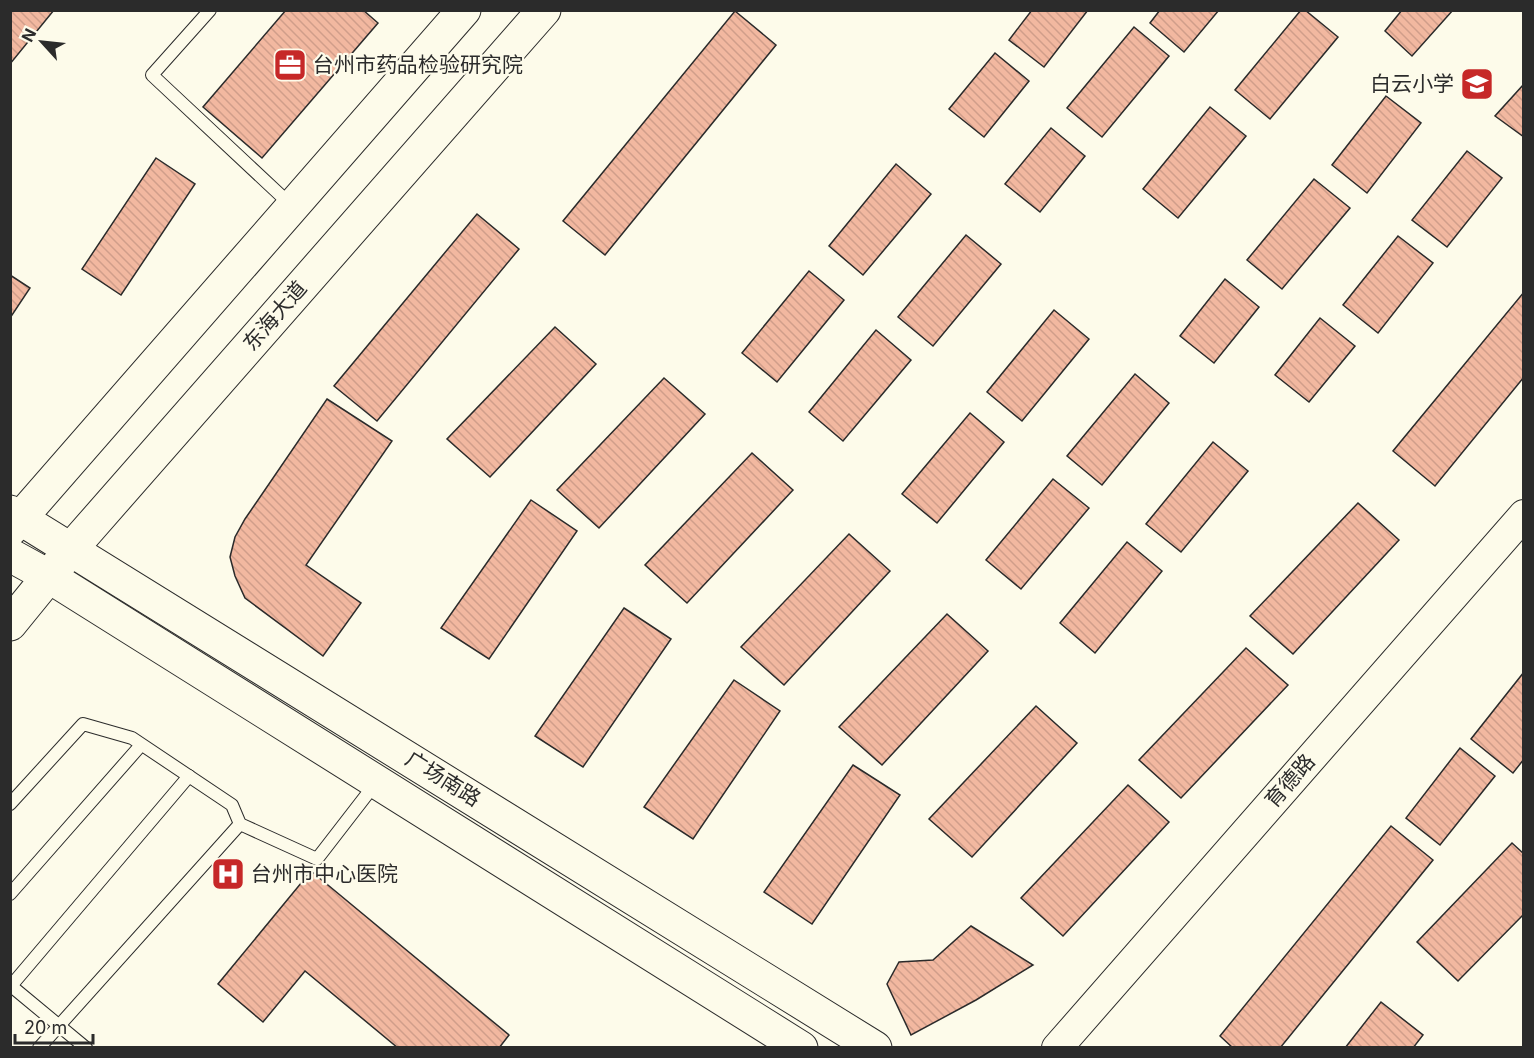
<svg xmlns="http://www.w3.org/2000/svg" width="1534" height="1058" font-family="Inter,'Noto Sans SC',sans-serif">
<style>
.building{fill:url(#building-back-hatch);stroke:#2b2b2b;stroke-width:1.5}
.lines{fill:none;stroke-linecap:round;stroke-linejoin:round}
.service-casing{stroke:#2b2b2b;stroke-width:14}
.tertiary-casing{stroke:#2b2b2b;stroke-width:32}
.secondary-casing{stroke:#2b2b2b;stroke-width:35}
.primary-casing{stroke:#2b2b2b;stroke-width:35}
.service{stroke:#fdfbea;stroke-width:12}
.tertiary{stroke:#fdfbea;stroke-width:30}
.secondary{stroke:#fdfbea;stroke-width:33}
.primary{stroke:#fdfbea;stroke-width:33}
.labels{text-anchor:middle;stroke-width:4.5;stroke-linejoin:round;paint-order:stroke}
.poi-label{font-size:21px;fill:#2b2b2b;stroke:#fdfbea;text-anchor:start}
.street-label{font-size:21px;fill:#2b2b2b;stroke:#fdfbea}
</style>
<defs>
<pattern id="building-back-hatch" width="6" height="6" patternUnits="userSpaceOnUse" patternTransform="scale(1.5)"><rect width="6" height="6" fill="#f2b8a0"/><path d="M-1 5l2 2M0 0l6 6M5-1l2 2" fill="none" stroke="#d09e8a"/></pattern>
</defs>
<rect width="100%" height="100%" fill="#fdfbea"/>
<g class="building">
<polygon points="10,10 54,10 10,64"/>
<polygon points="286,10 363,10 378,23 262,158 203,107"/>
<polygon points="1032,10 1088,10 1044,67 1009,40"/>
<polygon points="1160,10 1219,10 1184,52 1150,23"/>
<polygon points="1301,10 1305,10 1338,37 1270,119 1235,90"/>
<polygon points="1402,10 1453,10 1412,56 1385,31"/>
<polygon points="735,11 776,45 605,255 563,221"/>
<polygon points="1134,27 1169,56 1102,137 1067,108"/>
<polygon points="995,53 1029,81 984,137 949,109"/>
<polygon points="1524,84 1524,137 1495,116"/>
<polygon points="1386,96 1421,123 1367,193 1332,165"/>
<polygon points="1210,107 1246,136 1178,218 1143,189"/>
<polygon points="1051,128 1085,156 1040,212 1005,184"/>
<polygon points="1467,151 1502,178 1447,247 1412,220"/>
<polygon points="156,158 195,184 121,295 82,269"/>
<polygon points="896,164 931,194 863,275 829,246"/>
<polygon points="1314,179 1350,208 1282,289 1247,260"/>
<polygon points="477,214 519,249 377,421 334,386"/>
<polygon points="966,235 1001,264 933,346 898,317"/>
<polygon points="1398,236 1433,263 1378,333 1343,305"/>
<polygon points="809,271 844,300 777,382 742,353"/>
<polygon points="10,275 30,288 10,318"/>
<polygon points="1225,279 1259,307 1214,363 1180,336"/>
<polygon points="1524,292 1524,377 1435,486 1393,451"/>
<polygon points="1054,310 1089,339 1022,421 987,392"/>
<polygon points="1320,318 1355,346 1309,402 1275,375"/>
<polygon points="555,327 596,364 490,477 447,439"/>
<polygon points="876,330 911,360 843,441 809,412"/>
<polygon points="1135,374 1169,403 1102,485 1067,456"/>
<polygon points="664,378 705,414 599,528 557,490"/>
<polygon points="327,399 392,441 306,565 361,603 323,656 245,598 235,576 230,557 235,537 245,519"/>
<polygon points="970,413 1004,442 937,523 902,494"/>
<polygon points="1213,442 1248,471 1181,552 1146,524"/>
<polygon points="752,453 793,490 687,603 645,565"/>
<polygon points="1053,479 1089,508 1021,589 986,560"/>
<polygon points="531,500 577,531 489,659 441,628"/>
<polygon points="1358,503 1399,540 1293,654 1250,616"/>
<polygon points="849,534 890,571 784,685 741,647"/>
<polygon points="1127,542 1162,571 1095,653 1060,623"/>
<polygon points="624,608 671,639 583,767 535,736"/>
<polygon points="947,614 988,651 882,765 839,727"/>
<polygon points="1246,648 1288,685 1181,798 1139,760"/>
<polygon points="1524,672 1524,759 1513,773 1471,739"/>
<polygon points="734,680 780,711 693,839 644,807"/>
<polygon points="1036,706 1077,743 972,857 929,819"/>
<polygon points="1460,748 1495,776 1440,845 1406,818"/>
<polygon points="853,765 900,795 812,924 764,892"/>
<polygon points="1128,785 1169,822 1063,936 1021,898"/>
<polygon points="1391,826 1433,860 1280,1048 1233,1048 1220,1036"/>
<polygon points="1512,843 1524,854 1524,914 1458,981 1417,942"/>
<polygon points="311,871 509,1035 499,1048 398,1048 305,971 263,1022 218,984"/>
<polygon points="971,926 1033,965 976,1000 911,1035 887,984 899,962 933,960"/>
<polygon points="1381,1002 1423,1035 1413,1048 1345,1048"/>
</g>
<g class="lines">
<defs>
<g id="service">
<polyline points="210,10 152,75 292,206"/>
<polyline points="10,804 83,724 132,738 232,805 240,824 317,859 375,784"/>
<polyline points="10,894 141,745"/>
<polyline points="10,985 86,1048"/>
<polyline points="10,987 189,776"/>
<polyline points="39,1048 240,824"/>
</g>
<polyline id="tertiary" points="1057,1048 1524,515"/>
<g id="secondary">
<polyline points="10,512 875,1048"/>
<polyline points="10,555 50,577 801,1048"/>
</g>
<g id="primary">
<polyline points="10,530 464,10"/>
<polyline points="10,624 71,549 544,10"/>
</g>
</defs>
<use href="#service" class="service-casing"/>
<use href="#tertiary" class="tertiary-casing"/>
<use href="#secondary" class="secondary-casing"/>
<use href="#primary" class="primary-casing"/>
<use href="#service" class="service"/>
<use href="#tertiary" class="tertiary"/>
<use href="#secondary" class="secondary"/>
<use href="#primary" class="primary"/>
</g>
<defs>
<symbol id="office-square" viewBox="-11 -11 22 22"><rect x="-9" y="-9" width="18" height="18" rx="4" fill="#c62828" stroke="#fdfbea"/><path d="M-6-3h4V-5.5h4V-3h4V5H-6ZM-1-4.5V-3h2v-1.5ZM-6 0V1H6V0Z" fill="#fff"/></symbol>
<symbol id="school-square" viewBox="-11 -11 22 22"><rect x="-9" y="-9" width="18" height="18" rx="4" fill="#c62828" stroke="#fdfbea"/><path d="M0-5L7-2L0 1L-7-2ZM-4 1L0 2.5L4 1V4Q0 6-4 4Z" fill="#fff"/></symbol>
<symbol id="hospital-square" viewBox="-11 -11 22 22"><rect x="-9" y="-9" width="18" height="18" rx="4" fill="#c62828" stroke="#fdfbea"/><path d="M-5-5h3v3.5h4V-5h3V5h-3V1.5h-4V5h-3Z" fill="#fff"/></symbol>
</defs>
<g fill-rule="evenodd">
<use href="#office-square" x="271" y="46" width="38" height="38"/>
<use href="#school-square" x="1458" y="65" width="38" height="38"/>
<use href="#hospital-square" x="209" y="855" width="38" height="38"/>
</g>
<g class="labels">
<g class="poi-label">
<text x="313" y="72">台州市药品检验研究院</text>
<text x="1454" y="91" text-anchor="end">白云小学</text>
<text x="251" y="881">台州市中心医院</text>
</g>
<g class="street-label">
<text transform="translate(275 316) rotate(-49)" y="7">东海大道</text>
<text transform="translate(443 779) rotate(32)" y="7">广场南路</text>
<text transform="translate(1290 781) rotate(-49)" y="7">育德路</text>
</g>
</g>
<rect width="1534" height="1058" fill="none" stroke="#2b2b2b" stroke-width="24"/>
<g transform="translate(42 42) rotate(297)" stroke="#fdfbea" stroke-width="4.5" paint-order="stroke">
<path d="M0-4.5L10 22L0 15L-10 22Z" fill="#2b2b2b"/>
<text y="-9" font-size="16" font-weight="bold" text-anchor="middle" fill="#2b2b2b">N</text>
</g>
<path d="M15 1034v9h78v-9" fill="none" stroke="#2b2b2b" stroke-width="3"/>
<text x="24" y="1034" font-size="18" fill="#2b2b2b" stroke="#fdfbea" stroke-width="4.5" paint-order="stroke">20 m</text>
</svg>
